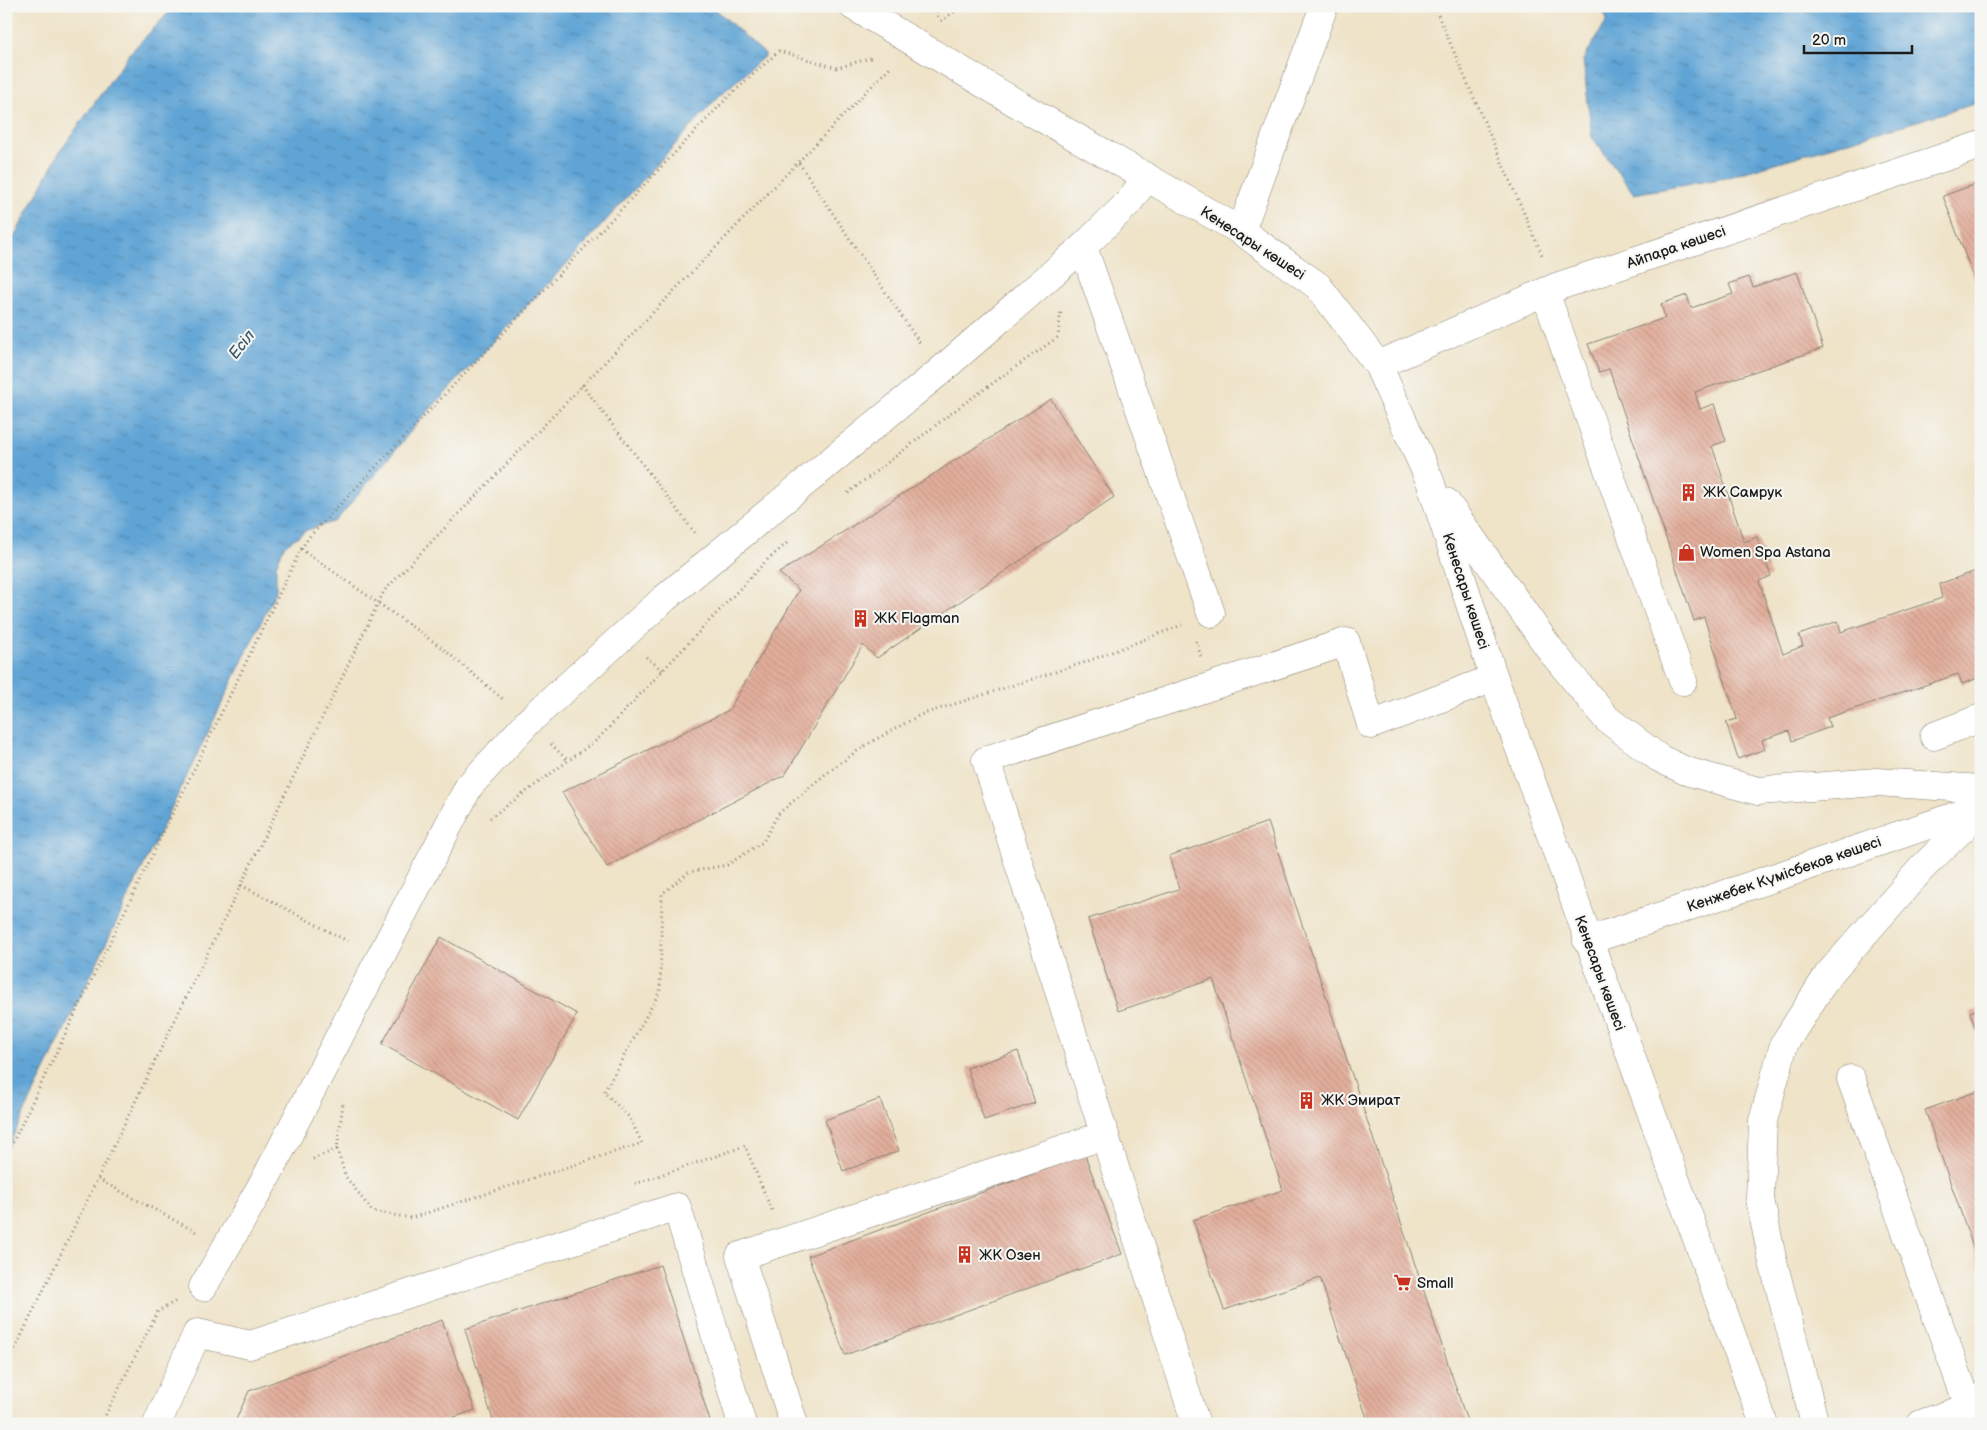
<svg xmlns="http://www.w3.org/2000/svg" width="1987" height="1430" font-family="'Balsamiq Sans',sans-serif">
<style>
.water{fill:url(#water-ripples);stroke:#3e6078}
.building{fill:url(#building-back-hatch)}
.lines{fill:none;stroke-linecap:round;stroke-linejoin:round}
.minor-casing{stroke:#868072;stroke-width:29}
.path{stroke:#868072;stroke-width:3;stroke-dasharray:1 4;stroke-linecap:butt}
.minor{stroke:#fff;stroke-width:28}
.labels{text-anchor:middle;stroke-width:4;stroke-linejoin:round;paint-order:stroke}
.street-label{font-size:15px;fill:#1c1c1c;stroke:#f6f6f2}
.poi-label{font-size:15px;fill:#1c1c1c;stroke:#f6f6f2;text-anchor:start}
.water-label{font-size:16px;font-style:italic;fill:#3b596f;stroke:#f6f6f2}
</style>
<defs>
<pattern id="water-ripples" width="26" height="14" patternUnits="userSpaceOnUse" patternTransform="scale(1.25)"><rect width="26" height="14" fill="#60a4d5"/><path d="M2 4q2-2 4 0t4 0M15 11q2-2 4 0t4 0" fill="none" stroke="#4e85ac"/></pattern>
<pattern id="building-back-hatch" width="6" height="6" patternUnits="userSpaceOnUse" patternTransform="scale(1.25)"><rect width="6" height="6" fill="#e2ae9b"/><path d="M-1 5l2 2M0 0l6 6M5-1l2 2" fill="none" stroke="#c19585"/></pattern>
</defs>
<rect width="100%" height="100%" fill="#f6f6f2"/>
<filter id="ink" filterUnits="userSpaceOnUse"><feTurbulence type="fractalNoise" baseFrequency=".02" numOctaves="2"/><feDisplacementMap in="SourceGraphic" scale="10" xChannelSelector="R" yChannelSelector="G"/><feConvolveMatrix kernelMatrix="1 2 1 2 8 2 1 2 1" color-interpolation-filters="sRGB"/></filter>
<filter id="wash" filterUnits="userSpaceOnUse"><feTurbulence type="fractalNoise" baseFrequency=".0096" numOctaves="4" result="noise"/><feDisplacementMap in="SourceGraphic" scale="20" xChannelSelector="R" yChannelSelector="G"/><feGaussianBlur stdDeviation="1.12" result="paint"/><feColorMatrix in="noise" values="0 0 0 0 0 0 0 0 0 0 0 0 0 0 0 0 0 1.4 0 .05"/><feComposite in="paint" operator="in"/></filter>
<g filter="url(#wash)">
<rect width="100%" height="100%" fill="#efe3c8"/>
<g class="water">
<polygon points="175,6 712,6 766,55 719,96 572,258 422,418 336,521 307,530 284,546 276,566 276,591 6,1151 6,252 59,153 130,53"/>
<polygon points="1601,6 1981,6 1981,102 1725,178 1634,194 1592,137 1583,60 1607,20"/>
</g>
<g id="blocks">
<g class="building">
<polygon points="1981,182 1981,297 1943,196"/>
<polygon points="1797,272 1823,348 1695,392 1700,409 1714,404 1726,441 1712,446 1744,542 1757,537 1771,576 1759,581 1783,654 1803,646 1799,635 1838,621 1841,632 1942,598 1939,584 1976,571 1981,581 1981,677 1962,684 1958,674 1827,718 1830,727 1792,741 1789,731 1762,740 1765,749 1738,759 1726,722 1737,719 1704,617 1694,621 1609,369 1599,372 1588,344 1665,318 1661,304 1687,295 1691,308 1733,294 1729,284 1749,277 1753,287"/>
<polygon points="1051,399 1114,497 877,658 863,645 785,775 607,867 562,792 729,710 799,590 779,573"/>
<polygon points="1268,822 1468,1424 1369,1424 1320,1278 1224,1310 1193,1220 1283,1190 1213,979 1118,1011 1088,919 1179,889 1169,856"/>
<polygon points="441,937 577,1014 518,1120 382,1044"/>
<polygon points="1981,1008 1981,1042 1980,1042 1970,1012"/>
<polygon points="1018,1051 1035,1103 984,1120 967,1068"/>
<polygon points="1981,1090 1981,1267 1980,1267 1925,1110"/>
<polygon points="880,1099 899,1151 843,1171 825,1120"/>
<polygon points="1085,1155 1122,1254 845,1355 808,1256"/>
<polygon points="660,1265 711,1424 494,1424 465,1329"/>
<polygon points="442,1320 475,1410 435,1424 234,1424 249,1391"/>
</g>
</g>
</g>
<g filter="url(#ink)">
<use href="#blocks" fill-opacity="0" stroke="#868072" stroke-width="1"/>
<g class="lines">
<defs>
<g id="minor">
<polyline points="853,6 1028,110 1241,231 1318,286 1378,365 1430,481 1494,678 1764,1424"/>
<polyline points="1241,231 1324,6"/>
<polyline points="1083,247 1211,613"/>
<polyline points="1545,292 1683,681"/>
<polyline points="1378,365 1556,287 1981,145"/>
<polyline points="1446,502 1552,652 1607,719 1659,758 1686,771 1758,791 1877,782 1981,789"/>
<polyline points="1934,736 1981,718"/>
<polyline points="1587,941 1979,808"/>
<polyline points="1851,1079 1969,1407"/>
<polyline points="203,1287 266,1178 469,786 529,721 665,598 939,372 1083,247 1128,203 1147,177"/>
<polyline points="157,1424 197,1333 250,1345 677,1207 742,1424"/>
<polyline points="794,1424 740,1256 1105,1135"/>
<polyline points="1196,1424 986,760 1346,642 1371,725 1494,678"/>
<polyline points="1815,1424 1772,1258 1760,1199 1763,1121 1784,1044 1828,975 1922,868 1981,810"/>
<polyline points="1921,1424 1981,1403"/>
</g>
</defs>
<use href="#minor" class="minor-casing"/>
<g class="path">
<polyline points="936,6 938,18"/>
<polyline points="1434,6 1543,257"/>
<polyline points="941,21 963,6"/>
<polyline points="799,163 921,345"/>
<polyline points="582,385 695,533"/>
<polyline points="848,493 962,405 1058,337 1061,310"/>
<polyline points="301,549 441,647 505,701"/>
<polyline points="1196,641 1201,657"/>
<polyline points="646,657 663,671"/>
<polyline points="551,744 568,761"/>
<polyline points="490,818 598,739 765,562 787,543"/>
<polyline points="241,885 351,943"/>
<polyline points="337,1149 346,1177 372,1211 411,1218 642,1143 629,1117 604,1092 660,991 662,894 689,872 727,865 763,842 778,814 828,772 864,746 920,715 1083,663 1182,625"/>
<polyline points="6,1156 301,549 309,537 727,98 779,51 837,68 874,57"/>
<polyline points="313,1159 337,1149 343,1104"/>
<polyline points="98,1179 196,1232"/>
<polyline points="635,1184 745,1146 772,1211"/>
<polyline points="6,1367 384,591 892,65"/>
<polyline points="101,1424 158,1311 176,1301"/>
</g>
<use href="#minor" class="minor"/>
</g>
</g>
<defs>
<symbol id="building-bare" viewBox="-9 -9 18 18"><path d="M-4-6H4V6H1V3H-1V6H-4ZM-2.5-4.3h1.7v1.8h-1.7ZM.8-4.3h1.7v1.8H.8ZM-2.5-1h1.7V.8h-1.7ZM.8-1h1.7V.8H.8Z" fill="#c8321e" stroke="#f6f6f2" stroke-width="2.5" paint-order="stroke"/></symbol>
<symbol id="shop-bare" viewBox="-9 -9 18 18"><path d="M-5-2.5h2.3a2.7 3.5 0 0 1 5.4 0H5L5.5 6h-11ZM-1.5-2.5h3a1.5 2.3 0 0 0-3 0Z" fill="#c8321e" stroke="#f6f6f2" stroke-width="2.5" paint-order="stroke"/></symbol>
<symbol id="supermarket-bare" viewBox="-9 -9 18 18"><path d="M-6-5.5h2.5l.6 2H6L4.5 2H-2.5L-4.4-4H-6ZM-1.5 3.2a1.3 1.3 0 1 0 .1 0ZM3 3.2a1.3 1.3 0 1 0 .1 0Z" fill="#c8321e" stroke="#f6f6f2" stroke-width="2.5" paint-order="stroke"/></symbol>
</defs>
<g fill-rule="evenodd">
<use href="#building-bare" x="1676" y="480" width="25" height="25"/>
<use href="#shop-bare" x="1674" y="540" width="25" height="25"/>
<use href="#building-bare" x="848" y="606" width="25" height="25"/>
<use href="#building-bare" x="1294" y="1088" width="25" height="25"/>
<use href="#building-bare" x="952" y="1242" width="25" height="25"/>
<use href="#supermarket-bare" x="1390" y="1270" width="25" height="25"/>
</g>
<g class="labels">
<g class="street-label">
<text transform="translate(1253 243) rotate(33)" y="5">Кенесары көшесі</text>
<text transform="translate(1676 247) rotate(-19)" y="5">Айпара көшесі</text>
<text transform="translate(1466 591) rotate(72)" y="5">Кенесары көшесі</text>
<text transform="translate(1784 874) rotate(-19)" y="5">Кенжебек Күмісбеков көшесі</text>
<text transform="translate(1600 973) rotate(70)" y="5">Кенесары көшесі</text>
</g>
<g class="poi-label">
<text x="1703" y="497">ЖК Самрук</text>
<text x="1700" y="557">Women Spa Astana</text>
<text x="874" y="623">ЖК Flagman</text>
<text x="1321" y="1105">ЖК Эмират</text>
<text x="979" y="1260">ЖК Озен</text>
<text x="1417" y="1288">Small</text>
</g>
<g class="water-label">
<text transform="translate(241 344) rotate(-52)" y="6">Есіл</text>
</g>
</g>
<rect width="1987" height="1430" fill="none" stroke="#f6f6f2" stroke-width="25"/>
<path d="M1804 45v8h108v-8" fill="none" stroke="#1c1c1c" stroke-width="2.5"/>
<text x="1812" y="45" font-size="15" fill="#1c1c1c" stroke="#f6f6f2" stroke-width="4" paint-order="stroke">20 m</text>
</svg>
